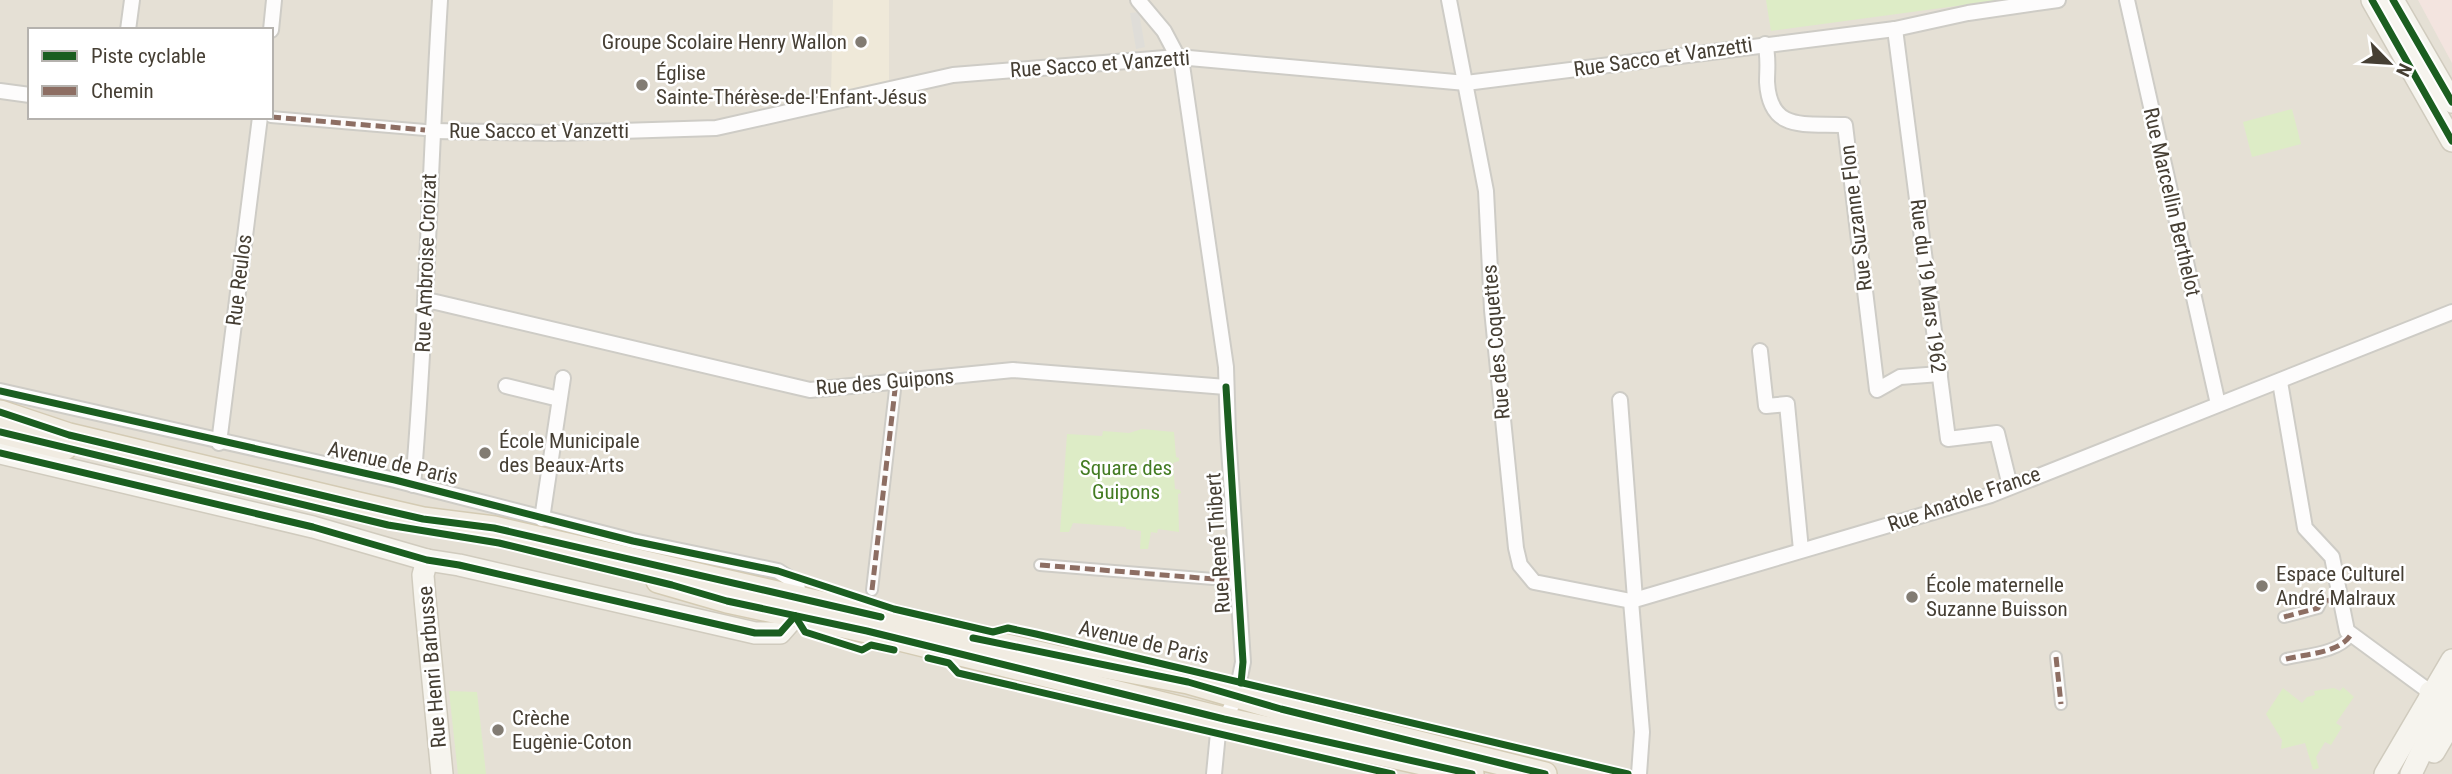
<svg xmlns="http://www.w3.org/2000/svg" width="2452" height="774" font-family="'Roboto Condensed',sans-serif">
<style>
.residential{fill:#e5e0d5;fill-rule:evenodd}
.education{fill:#efe9d9}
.medical{fill:#f3e4df}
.green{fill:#ddecc6}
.parking{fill:#dfddd8}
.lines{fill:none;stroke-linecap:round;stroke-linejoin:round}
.pedestrian-casing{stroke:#ceccc6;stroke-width:14}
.minor-casing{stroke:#ceccc6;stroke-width:18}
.secondary-casing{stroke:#d0cbbe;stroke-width:24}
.primary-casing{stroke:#d4cbb4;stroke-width:26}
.pedestrian{stroke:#fdfcfc;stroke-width:10}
.minor{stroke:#fdfcfc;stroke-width:14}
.secondary{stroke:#f6f4ee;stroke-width:21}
.primary{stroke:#f1ece2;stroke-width:23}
.quiet{stroke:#8d6e63;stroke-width:5;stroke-dasharray:10 5;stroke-linecap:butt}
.cycleway-casing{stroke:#fff;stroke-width:11}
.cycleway{stroke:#1b5e20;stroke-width:7}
.poi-dot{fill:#827c73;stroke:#fff;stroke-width:2.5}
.labels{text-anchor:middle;stroke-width:5;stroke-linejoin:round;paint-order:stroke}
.poi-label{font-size:21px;fill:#463f34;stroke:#fff;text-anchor:start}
.street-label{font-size:21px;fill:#463f34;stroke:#fff}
.park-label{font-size:21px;fill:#447c23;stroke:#fff}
</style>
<rect width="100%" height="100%" fill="#f0eee8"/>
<path class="residential" d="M0,0h2452v774h-2452zM30,30h241v87h-241z"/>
<polygon class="education" points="833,0 889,0 889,84 831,94"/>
<polygon class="medical" points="2418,0 2452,0 2452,63 2439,39"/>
<g class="green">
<polygon points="1766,0 2001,0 1771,31"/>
<polygon points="2292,109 2301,144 2252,157 2243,122"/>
<polygon points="1142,429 1174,432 1176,457 1179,458 1179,461 1173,463 1175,489 1180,490 1181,493 1178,494 1179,532 1158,529 1157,533 1151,532 1148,549 1140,549 1141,531 1126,529 1126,527 1073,523 1069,532 1060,532 1067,434 1102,436 1103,431 1129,433"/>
<polygon points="2343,687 2354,697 2336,723 2342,727 2331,745 2325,742 2316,757 2319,768 2313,770 2305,743 2281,749 2282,740 2266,714 2283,688 2302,703 2307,697 2315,695 2314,691 2334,688 2340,691"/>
<polygon points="449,691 477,692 486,774 458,774"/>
</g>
<polygon class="parking" points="1139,12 1145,47 1136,49 1130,13"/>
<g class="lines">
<defs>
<g id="pedestrian">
<polyline points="271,117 425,130"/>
<polyline points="1040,565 1238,581"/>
<polyline points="872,590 896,381"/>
<polyline points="2284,617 2318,608 2321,602"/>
<polyline points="2056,657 2061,704"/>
<path d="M2286,659c20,-5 52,-6 64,-23"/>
</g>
<g id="minor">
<polyline points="1138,0 1164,31 1182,65 1226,367 1228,433 1243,662 1236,697 1218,733 1214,774"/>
<polyline points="1449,0 1486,191 1492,310 1516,548 1520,565 1534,582 1631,601 1991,495 2452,312"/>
<polyline points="2127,0 2218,404"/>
<polyline points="1895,29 1948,439 1997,433 2010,486"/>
<polyline points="128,30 132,0"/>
<polyline points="271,30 274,0"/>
<path d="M1765,44c4,13 2,24 2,38 3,51 38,41 78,43l32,265 23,-13 40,-3"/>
<polyline points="0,91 30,95"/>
<polyline points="432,131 557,133 716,128 953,75 1178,57 1466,83 1895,29 1968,13 2058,0"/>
<polyline points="427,300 810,390 1013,370 1226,387"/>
<polyline points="1760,351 1766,406 1787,404 1801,550"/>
<polyline points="2280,382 2305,528 2332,557 2347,631 2430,692"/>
<polyline points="506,386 559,399"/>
<polyline points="0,391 395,480 633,541 778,571 797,583 799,598"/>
<polyline points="1620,400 1635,599"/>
<polyline points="219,443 260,117"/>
<path d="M413,485c14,-162 17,-323 27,-485"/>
<polyline points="542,519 563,378"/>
<polyline points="1631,601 1642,732 1639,774"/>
</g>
<g id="secondary">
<polyline points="2372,0 2452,141"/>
<polyline points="2393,0 2452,102"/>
<polyline points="0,453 313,527 427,560 459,565 755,633 780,633 795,616"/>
<polyline points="427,560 423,575 425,599 442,774"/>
<polyline points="2444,733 2452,683"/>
<polyline points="2434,752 2452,721"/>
<polyline points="2385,774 2452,660"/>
<polyline points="2411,774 2433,728 2430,692"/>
</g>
<g id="primary">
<polyline points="0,412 69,435 358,504 423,519 494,528 1055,657 1188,682 1281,709 1545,774"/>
<polyline points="0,432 65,448"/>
<polyline points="658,581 727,601 867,631 1224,719 1472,774"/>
</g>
</defs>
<use href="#pedestrian" class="pedestrian-casing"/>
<use href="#minor" class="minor-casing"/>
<use href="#secondary" class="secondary-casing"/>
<use href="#primary" class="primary-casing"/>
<use href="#pedestrian" class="pedestrian"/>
<use href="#minor" class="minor"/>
<use href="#secondary" class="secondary"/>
<use href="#primary" class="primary"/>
<g class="quiet">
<polyline points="271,117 425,130"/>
<polyline points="1040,565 1238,581"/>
<polyline points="872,590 896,381"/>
<polyline points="2327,601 2341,597"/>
<polyline points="2284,617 2318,608 2321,602"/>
<polyline points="2056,657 2061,704"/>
<path d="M2286,659c20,-5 52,-6 64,-23"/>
</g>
<defs>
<g id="cycleway">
<polyline points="2372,0 2452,141"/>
<polyline points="2393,0 2452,102"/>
<polyline points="1226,387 1243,662 1241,683"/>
<polyline points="0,391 395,480 633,541 778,571 894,609 993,632 1008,628 1036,634 1628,774"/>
<polyline points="0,412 69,435 358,504 423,519 494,528 881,617"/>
<polyline points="0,432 388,525 499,543 672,585 727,601 867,631 1224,719 1472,774"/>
<polyline points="0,453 313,527 427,560 459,565 755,633 780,633 795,616"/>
<polyline points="795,616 805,632 862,650 871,645 894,650"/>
<polyline points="973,638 1188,682 1281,709 1545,774"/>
<polyline points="928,658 949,663 958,673 1392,774"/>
</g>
</defs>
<use href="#cycleway" class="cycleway-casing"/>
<use href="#cycleway" class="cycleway"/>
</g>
<g class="poi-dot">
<circle cx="861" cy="42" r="7"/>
<circle cx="642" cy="85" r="7"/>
<circle cx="485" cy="453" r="7"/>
<circle cx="2262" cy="586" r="7"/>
<circle cx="1912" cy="597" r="7"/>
<circle cx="498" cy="730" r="7"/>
</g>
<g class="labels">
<g class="poi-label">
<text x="847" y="49" text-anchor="end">Groupe Scolaire Henry Wallon</text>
<text x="656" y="80">Église<tspan x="656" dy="24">Sainte-Thérèse-de-l'Enfant-Jésus</tspan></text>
<text x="499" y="448">École Municipale<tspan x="499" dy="24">des Beaux-Arts</tspan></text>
<text x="2276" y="581">Espace Culturel<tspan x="2276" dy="24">André Malraux</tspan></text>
<text x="1926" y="592">École maternelle<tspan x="1926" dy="24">Suzanne Buisson</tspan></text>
<text x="512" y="725">Crèche<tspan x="512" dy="24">Eugènie-Coton</tspan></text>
</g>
<g class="street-label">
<text transform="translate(1663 57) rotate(-8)" y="7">Rue Sacco et Vanzetti</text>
<text transform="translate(1100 64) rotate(-4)" y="7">Rue Sacco et Vanzetti</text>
<text x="539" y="138">Rue Sacco et Vanzetti</text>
<text transform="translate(2172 202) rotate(77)" y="7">Rue Marcellin Berthelot</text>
<text transform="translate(1856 218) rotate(-97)" y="7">Rue Suzanne Flon</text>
<text transform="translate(426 263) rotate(-88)" y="7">Rue Ambroise Croizat</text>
<text transform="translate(239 280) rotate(-83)" y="7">Rue Reulos</text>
<text transform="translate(1928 286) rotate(83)" y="7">Rue du 19 Mars 1962</text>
<text transform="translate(1496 342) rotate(-95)" y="7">Rue des Coquettes</text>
<text transform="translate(885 382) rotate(-5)" y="7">Rue des Guipons</text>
<text transform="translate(393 463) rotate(13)" y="7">Avenue de Paris</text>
<text transform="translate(1964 499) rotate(-19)" y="7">Rue Anatole France</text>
<text transform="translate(1218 543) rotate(-94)" y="7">Rue René Thibert</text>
<text transform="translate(1144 642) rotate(13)" y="7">Avenue de Paris</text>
<text transform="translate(432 667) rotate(-95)" y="7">Rue Henri Barbusse</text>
</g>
<g class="park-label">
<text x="1126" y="475">Square des<tspan x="1126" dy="24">Guipons</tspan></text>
</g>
</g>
<rect x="28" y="28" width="245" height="91" fill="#ffffff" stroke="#b5b2ae" stroke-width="2"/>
<rect x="42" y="51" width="35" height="10" fill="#1b5e20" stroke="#b5b2ae" stroke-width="2"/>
<text x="91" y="63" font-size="21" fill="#463f34">Piste cyclable</text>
<rect x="42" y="86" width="35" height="10" fill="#8d6e63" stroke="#b5b2ae" stroke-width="2"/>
<text x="91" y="98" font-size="21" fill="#463f34">Chemin</text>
<g transform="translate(2389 63) rotate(115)" stroke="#ffffff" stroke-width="5" paint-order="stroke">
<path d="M0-5L12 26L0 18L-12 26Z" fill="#463f34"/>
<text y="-10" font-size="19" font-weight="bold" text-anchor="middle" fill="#463f34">N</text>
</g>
</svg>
